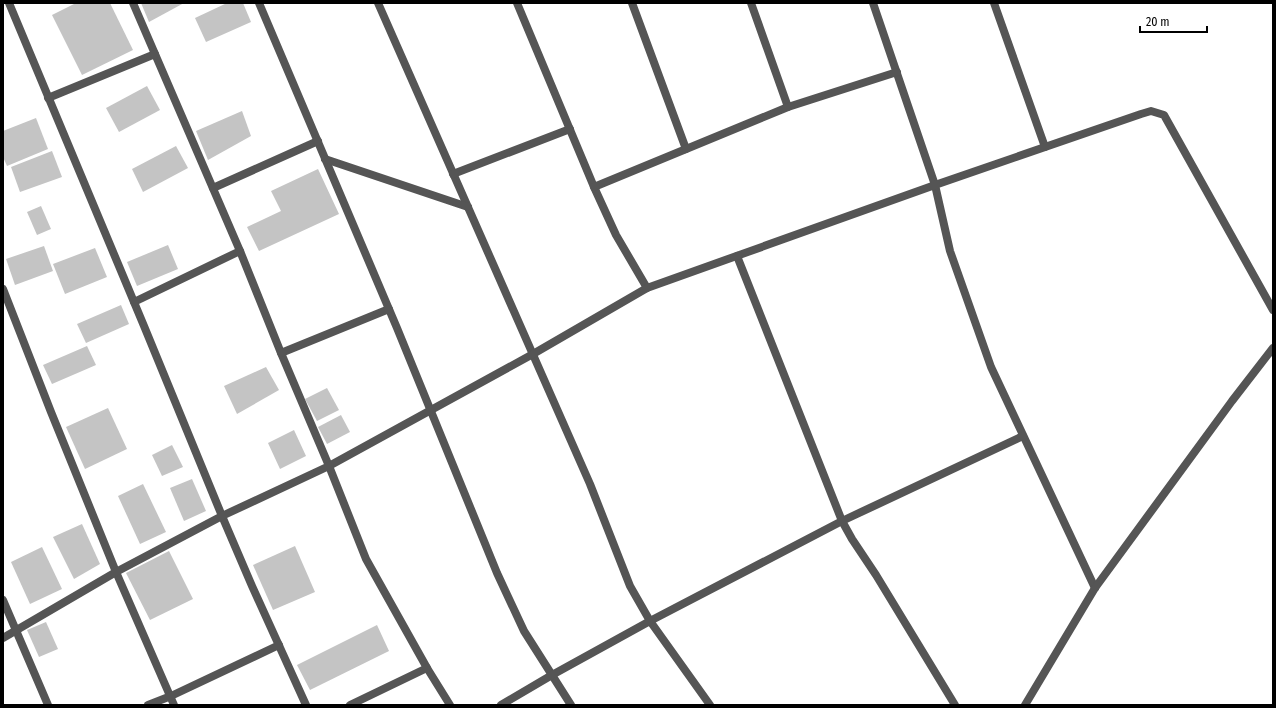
<svg xmlns="http://www.w3.org/2000/svg" width="1276" height="708" font-family="'Fira Sans Condensed',sans-serif">
<style>
.building{fill:#c4c4c4}
.lines{fill:none;stroke-linecap:round;stroke-linejoin:round}
.minor{stroke:#555;stroke-width:8}
.tertiary{stroke:#555;stroke-width:8}
</style>
<rect width="100%" height="100%" fill="#fff"/>
<g class="building">
<polygon points="76,3 110,3 133,50 82,75 52,15"/>
<polygon points="141,3 184,3 149,22"/>
<polygon points="227,3 243,3 251,22 206,42 195,18"/>
<polygon points="147,86 160,110 119,132 106,108"/>
<polygon points="242,111 251,136 208,160 196,131"/>
<polygon points="36,118 48,149 7,166 3,157 3,131"/>
<polygon points="176,146 188,168 143,192 132,169"/>
<polygon points="52,151 62,177 20,192 11,167"/>
<polygon points="318,169 339,214 259,251 247,227 281,211 271,191"/>
<polygon points="41,206 51,229 37,235 27,212"/>
<polygon points="168,245 178,269 137,286 127,262"/>
<polygon points="44,246 53,271 15,285 6,259"/>
<polygon points="95,248 107,277 65,294 53,264"/>
<polygon points="121,305 129,324 86,343 77,324"/>
<polygon points="87,346 96,365 52,384 43,365"/>
<polygon points="266,367 279,390 237,414 224,386"/>
<polygon points="327,388 339,410 317,421 305,399"/>
<polygon points="108,408 127,449 85,469 66,427"/>
<polygon points="341,415 350,432 327,444 318,427"/>
<polygon points="294,430 306,456 280,469 268,443"/>
<polygon points="172,445 183,467 162,476 152,455"/>
<polygon points="192,479 206,511 184,521 170,488"/>
<polygon points="143,484 166,532 140,544 118,496"/>
<polygon points="82,524 100,564 74,579 53,537"/>
<polygon points="295,546 315,592 273,610 253,565"/>
<polygon points="42,547 62,589 30,604 11,562"/>
<polygon points="169,551 193,599 150,620 126,573"/>
<polygon points="46,622 58,649 39,657 27,630"/>
<polygon points="377,625 389,651 310,690 297,665"/>
</g>
<g class="lines">
<g class="minor">
<polyline points="9,3 144,326 222,516 252,586 306,705"/>
<polyline points="133,3 240,251 281,353 329,466 366,559 427,668 450,705"/>
<polyline points="259,3 397,328 497,573 524,631 571,705"/>
<polyline points="378,3 590,484 630,586 650,621 710,705"/>
<polyline points="517,3 594,187 616,235 647,288"/>
<polyline points="632,3 686,149"/>
<polyline points="751,3 788,107"/>
<polyline points="873,3 935,185 950,251 991,367 1095,588"/>
<polyline points="994,3 1045,147"/>
<polyline points="48,98 155,54"/>
<polyline points="325,159 468,207"/>
<polyline points="453,174 570,129"/>
<polyline points="594,187 788,107 897,72"/>
<polyline points="213,188 318,141"/>
<polyline points="737,256 842,521 852,539 876,575 955,705"/>
<polyline points="3,289 51,412 116,572 174,705"/>
<polyline points="134,302 240,251"/>
<polyline points="281,353 389,309"/>
<polyline points="3,600 48,705"/>
<polyline points="3,638 116,572 222,516 329,466 533,354 647,288 935,185 1141,114 1151,111 1164,115 1273,310"/>
<polyline points="148,705 171,696 279,645"/>
<polyline points="350,705 427,668"/>
<polyline points="501,705 552,675 650,621 842,521 1023,436"/>
</g>
<polyline class="tertiary" points="1025,705 1095,588 1232,401 1273,348"/>
</g>
<rect width="1276" height="708" fill="none" stroke="#000000" stroke-width="8"/>
<path d="M1140 26v6h67v-6" fill="none" stroke="#000000" stroke-width="2"/>
<text x="1146" y="26" font-size="12" fill="#000000" stroke="#ffffff" stroke-width="3" paint-order="stroke">20 m</text>
</svg>
